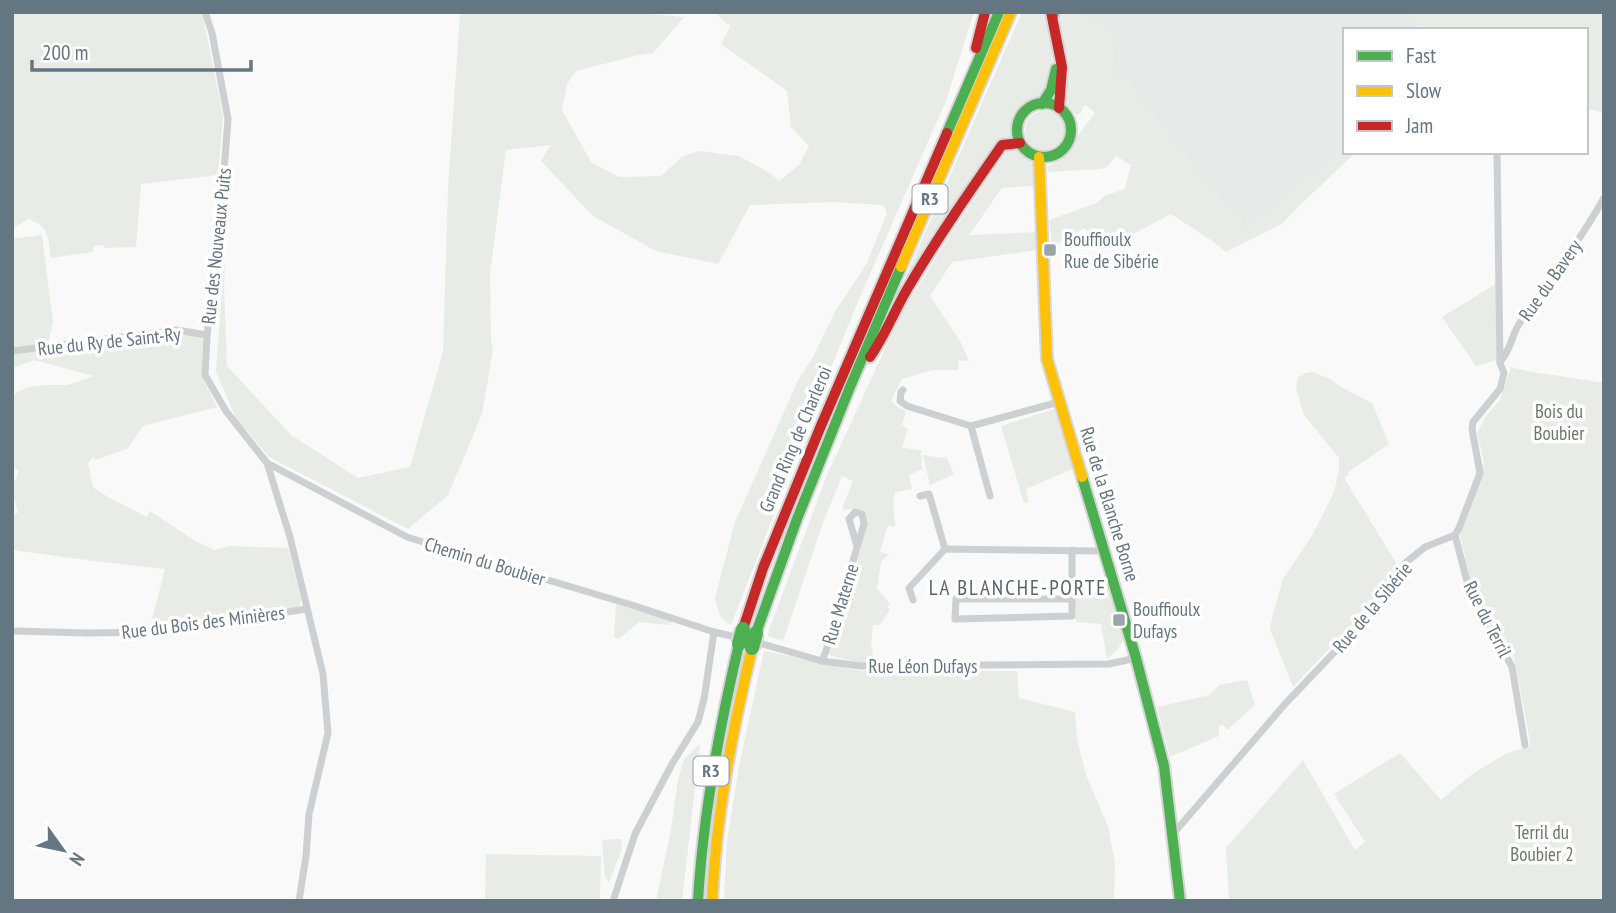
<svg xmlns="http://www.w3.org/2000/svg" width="1616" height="913" font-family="'PT Sans Narrow',sans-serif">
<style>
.built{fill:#e8e9e9}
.green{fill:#e8ebe6}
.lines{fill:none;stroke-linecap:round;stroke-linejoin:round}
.fast-casing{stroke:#d5d6d7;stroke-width:14}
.slow-casing{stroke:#d5d6d7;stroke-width:14}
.jam-casing{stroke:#d5d6d7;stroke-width:14}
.street{stroke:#cecfd0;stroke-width:7}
.fast{stroke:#4caf50;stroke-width:10}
.slow{stroke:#ffc107;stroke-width:10}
.jam{stroke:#c62828;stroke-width:10}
.fast-bridge-casing{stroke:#d5d6d6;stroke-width:18;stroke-linecap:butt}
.fast-bridge{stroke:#4caf50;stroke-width:14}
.poi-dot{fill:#99a4ac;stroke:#fff;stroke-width:2.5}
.labels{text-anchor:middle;stroke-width:7;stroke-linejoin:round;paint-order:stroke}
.shield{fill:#fff;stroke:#939fa8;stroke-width:2}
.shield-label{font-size:18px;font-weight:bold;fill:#657683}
.poi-label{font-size:19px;fill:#657683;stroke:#fff;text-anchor:start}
.street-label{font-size:19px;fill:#657683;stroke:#fff}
.park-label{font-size:19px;fill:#687a64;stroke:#fff}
.neighbourhood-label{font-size:21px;letter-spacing:2px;fill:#57646e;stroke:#fff}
</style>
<rect width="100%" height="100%" fill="#f9f9f9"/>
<polygon class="built" points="1065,12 1407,12 1419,30 1345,30 1345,145 1297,189 1236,236 1132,147 1073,93"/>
<g class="green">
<path d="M12,12h190l21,104 -5,59 -77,9 -5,63 -32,1v-3l-11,1v6l-42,6c-3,-16 -1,-32 -19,-37l-2,-3 -18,11z"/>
<polygon points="474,12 625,12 684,17 653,53 639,55 576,71 567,84 562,110 591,162 619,177 661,176 683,156 700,151 739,156 770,173 779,181 799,165 809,146 791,127 787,91 721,44 730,26 718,16 721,12 974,12 946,101 860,297 823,387 732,623 729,624 720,616 715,598 735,522 798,380 813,357 835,312 867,263 887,213 883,205 835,202 750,205 718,264 656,251 593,216 541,161 551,145 506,150 490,273 491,339 493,350 482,414 448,495 408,529 269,457 236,418 216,372 227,220 224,285 227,366 291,435 358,478 410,467 443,352 448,188 460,14"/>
<path d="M1022,12h23l7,23 1,38 -7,23c-23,7 -31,16 -33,41l-104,143 -3,-4z"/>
<path d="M1059,12c23,0 40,10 60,19 -5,17 -7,27 -1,45h5l99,125 13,5 8,13 -2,12 56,-42 48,-44v7h11l-60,57 -14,15 -56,28 -12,-10 -43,-28 -64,34 -23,-20 -32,19 -3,-27 48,-17 7,-7 21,-7 6,-24 -15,-9 -9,11 -6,2 -53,3 -1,-5 22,-14 10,-19 17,-22 -8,-7 -5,1 -2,7 -4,2 -11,-11z"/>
<polygon points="1407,12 1604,12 1604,113 1586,108 1586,30 1419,30"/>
<circle cx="1045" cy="131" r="20"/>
<polygon points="1008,148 1019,149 1034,164 1039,188 1028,186 1002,188 969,235 1039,232 1037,250 952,262 930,296 960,341 969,361 959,360 958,370 933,370 902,379 891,401 900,409 906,411 902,425 908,429 902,447 921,451 922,469 909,475 912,489 895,492 893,504 895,527 888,525 880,551 886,554 890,553 881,562 877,589 890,603 887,607 890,610 880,625 873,625 871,644 873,654 872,659 864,664 829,655 867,525 866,518 862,510 856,509 843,510 843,506 853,481 842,476 822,525 783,641 768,636 769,630 827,475 901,314 945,243"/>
<polygon points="42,235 53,322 48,344 12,347 12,239"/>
<polygon points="1499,282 1500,359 1476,366 1442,317"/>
<polygon points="178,332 203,338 202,377 217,407 143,426 127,449 95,460 94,456 88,463 93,487 108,497 147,517 150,511 195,541 215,550 230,546 288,548 301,599 300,604 297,608 149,631 165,569 94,561 12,550 12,514 18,513 15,501 12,500 12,481 15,481 19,471 12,466 12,395 28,387 45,385 68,385 94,376 34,360 12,368 12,353"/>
<polygon points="1511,367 1527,371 1604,383 1604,901 1229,901 1226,848 1303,760 1355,850 1365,842 1334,794 1400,753 1441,800 1471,775 1505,754 1531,746 1514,657 1471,585 1460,534 1484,462 1477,433 1486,416 1500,400"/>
<polygon points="1313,372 1330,379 1341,387 1372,403 1389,444 1348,472 1349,474 1344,478 1398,566 1363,613 1293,687 1270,629 1273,614 1283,579 1313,534 1334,492 1339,469 1339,458 1304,415 1296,389 1298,378 1306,373"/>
<polygon points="1054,409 1057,412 1075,468 1026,489 1029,502 1024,503 1001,426"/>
<polygon points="923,455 943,458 946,456 954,474 930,485"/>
<polygon points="1111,583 1125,638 1117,650 1107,659 1101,624 1076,622 1075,598"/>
<polygon points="616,604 664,618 672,621 670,625 639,622 619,639 614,637"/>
<polygon points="764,651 861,671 1017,671 1019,698 1075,712 1077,739 1086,775 1108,826 1115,864 1114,901 724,901 727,841 739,766"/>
<polygon points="1247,680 1255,705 1227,730 1223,725 1219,726 1219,736 1170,757 1157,707 1210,695 1219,685"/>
<polygon points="700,744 682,901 656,901 671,830 678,780 684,759"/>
<polygon points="621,839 622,849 609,882 605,877 602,840"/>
<polygon points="486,854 601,856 600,901 485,901"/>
</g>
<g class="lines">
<defs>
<g id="fast">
<polyline points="1053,16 1054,12"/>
<circle cx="1044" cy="130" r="27"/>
<polyline points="1042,104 1051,90 1056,69"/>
<polyline points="947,133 999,12"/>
<polyline points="1082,477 1136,658 1164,766 1180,901"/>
<polyline points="756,633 797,519 850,387 901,267"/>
<path d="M698,901c5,-87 21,-172 41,-257"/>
</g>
<g id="slow">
<polyline points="1039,157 1047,359 1082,477"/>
<polyline points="901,267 1011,12"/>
<path d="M712,901c4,-86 20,-169 40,-253"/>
</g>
<g id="jam">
<polyline points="1051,12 1062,67 1059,108"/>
<polyline points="976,48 985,12"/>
<path d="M870,357c16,-23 25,-48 39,-71 29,-49 61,-95 93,-141l18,-2"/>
<polyline points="743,629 763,568 820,428 947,133"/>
</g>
</defs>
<use href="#fast" class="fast-casing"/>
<use href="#slow" class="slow-casing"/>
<use href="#jam" class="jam-casing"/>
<g class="street">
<polyline points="205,12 212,33 228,119 219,236 207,335 205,375 226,411 267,463 290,537 323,674 328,733 309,814 306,856 299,901"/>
<polyline points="12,351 177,330 207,335"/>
<path d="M1500,362c11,-12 11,-25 19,-38 29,-41 60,-82 85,-126"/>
<polyline points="903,390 901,392 900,401 907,406 971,426 1059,402"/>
<polyline points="971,426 990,496"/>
<polyline points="267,463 407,537 491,563 632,605 714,632 740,638"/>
<polyline points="920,496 929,494 945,549"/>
<polyline points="1455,535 1468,585 1512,667 1525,745"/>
<polyline points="1071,599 956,599 955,619 1072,616 1072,550"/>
<polyline points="913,600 909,588 945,549 1100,551 1104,549"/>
<polyline points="14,631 86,633 155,632 307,609"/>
<polyline points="752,641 822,661 861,666 1109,664 1136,658"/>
<polyline points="822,661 826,651 864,524 862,514 855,512 849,519 857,546"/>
<polyline points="1173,834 1285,704 1365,620 1404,564 1425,547 1455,535 1459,528 1480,473 1472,429 1473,422 1500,389 1504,373 1500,363 1497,152"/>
<polyline points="613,901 635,834 672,764 698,722 704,699 714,632"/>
</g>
<use href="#fast" class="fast"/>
<use href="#slow" class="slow"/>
<use href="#jam" class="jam"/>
<defs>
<g id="fast-bridge">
<polyline points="739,644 743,629"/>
<polyline points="752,648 756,633"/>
</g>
</defs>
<use href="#fast-bridge" class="fast-bridge-casing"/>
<use href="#fast-bridge" class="fast-bridge"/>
</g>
<g class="poi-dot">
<rect x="1043" y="243" width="14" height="14" rx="3.5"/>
<rect x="1112" y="613" width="14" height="14" rx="3.5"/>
</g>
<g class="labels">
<g class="shield">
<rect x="912.5" y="184.5" width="35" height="29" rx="5"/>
<rect x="693.5" y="756.5" width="35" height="29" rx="5"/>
</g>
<g class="shield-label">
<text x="930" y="205">R3</text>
<text x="711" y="777">R3</text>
</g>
<g class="poi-label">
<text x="1064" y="246">Bouffioulx<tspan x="1064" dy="22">Rue de Sibérie</tspan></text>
<text x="1133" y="616">Bouffioulx<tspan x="1133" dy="22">Dufays</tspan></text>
</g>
<g class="street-label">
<text transform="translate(216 246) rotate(-84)" y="7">Rue des Nouveaux Puits</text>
<text transform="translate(1550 280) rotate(-55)" y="7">Rue du Bavery</text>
<text transform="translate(109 341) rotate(-6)" y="7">Rue du Ry de Saint-Ry</text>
<text transform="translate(795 439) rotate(-67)" y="7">Grand Ring de Charleroi</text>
<text transform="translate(1110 504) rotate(73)" y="7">Rue de la Blanche Borne</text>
<text transform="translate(485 561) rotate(17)" y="7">Chemin du Boubier</text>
<text transform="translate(840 604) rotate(-73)" y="7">Rue Materne</text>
<text transform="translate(1372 607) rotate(-50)" y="7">Rue de la Sibérie</text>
<text transform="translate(1488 619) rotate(63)" y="7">Rue du Terril</text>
<text transform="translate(203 622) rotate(-7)" y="7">Rue du Bois des Minières</text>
<text x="923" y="673">Rue Léon Dufays</text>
</g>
<g class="park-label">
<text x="1559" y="418">Bois du<tspan x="1559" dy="22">Boubier</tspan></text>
<text x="1542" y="839">Terril du<tspan x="1542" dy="22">Boubier 2</tspan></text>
</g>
<g class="neighbourhood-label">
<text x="1018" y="595">LA BLANCHE-PORTE</text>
</g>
</g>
<rect width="1616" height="913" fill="none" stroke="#657683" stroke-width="28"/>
<rect x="1343" y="28" width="245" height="126" fill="#ffffff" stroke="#c1c8cd" stroke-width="2"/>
<rect x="1357" y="51" width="35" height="10" fill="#4caf50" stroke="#c1c8cd" stroke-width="2"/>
<text x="1406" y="63" font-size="21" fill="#657683">Fast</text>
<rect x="1357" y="86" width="35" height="10" fill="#ffc107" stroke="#c1c8cd" stroke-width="2"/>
<text x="1406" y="98" font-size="21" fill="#657683">Slow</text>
<rect x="1357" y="121" width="35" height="10" fill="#c62828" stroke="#c1c8cd" stroke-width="2"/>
<text x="1406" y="133" font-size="21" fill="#657683">Jam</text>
<g transform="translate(63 850) rotate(123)" stroke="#ffffff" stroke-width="5" paint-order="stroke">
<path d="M0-5L12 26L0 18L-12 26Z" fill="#657683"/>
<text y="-10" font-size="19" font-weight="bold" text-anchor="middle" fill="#657683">N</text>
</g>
<path d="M32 60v10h219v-10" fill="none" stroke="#657683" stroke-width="3.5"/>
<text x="42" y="60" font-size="21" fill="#657683" stroke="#ffffff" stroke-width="5" paint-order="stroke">200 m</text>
</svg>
